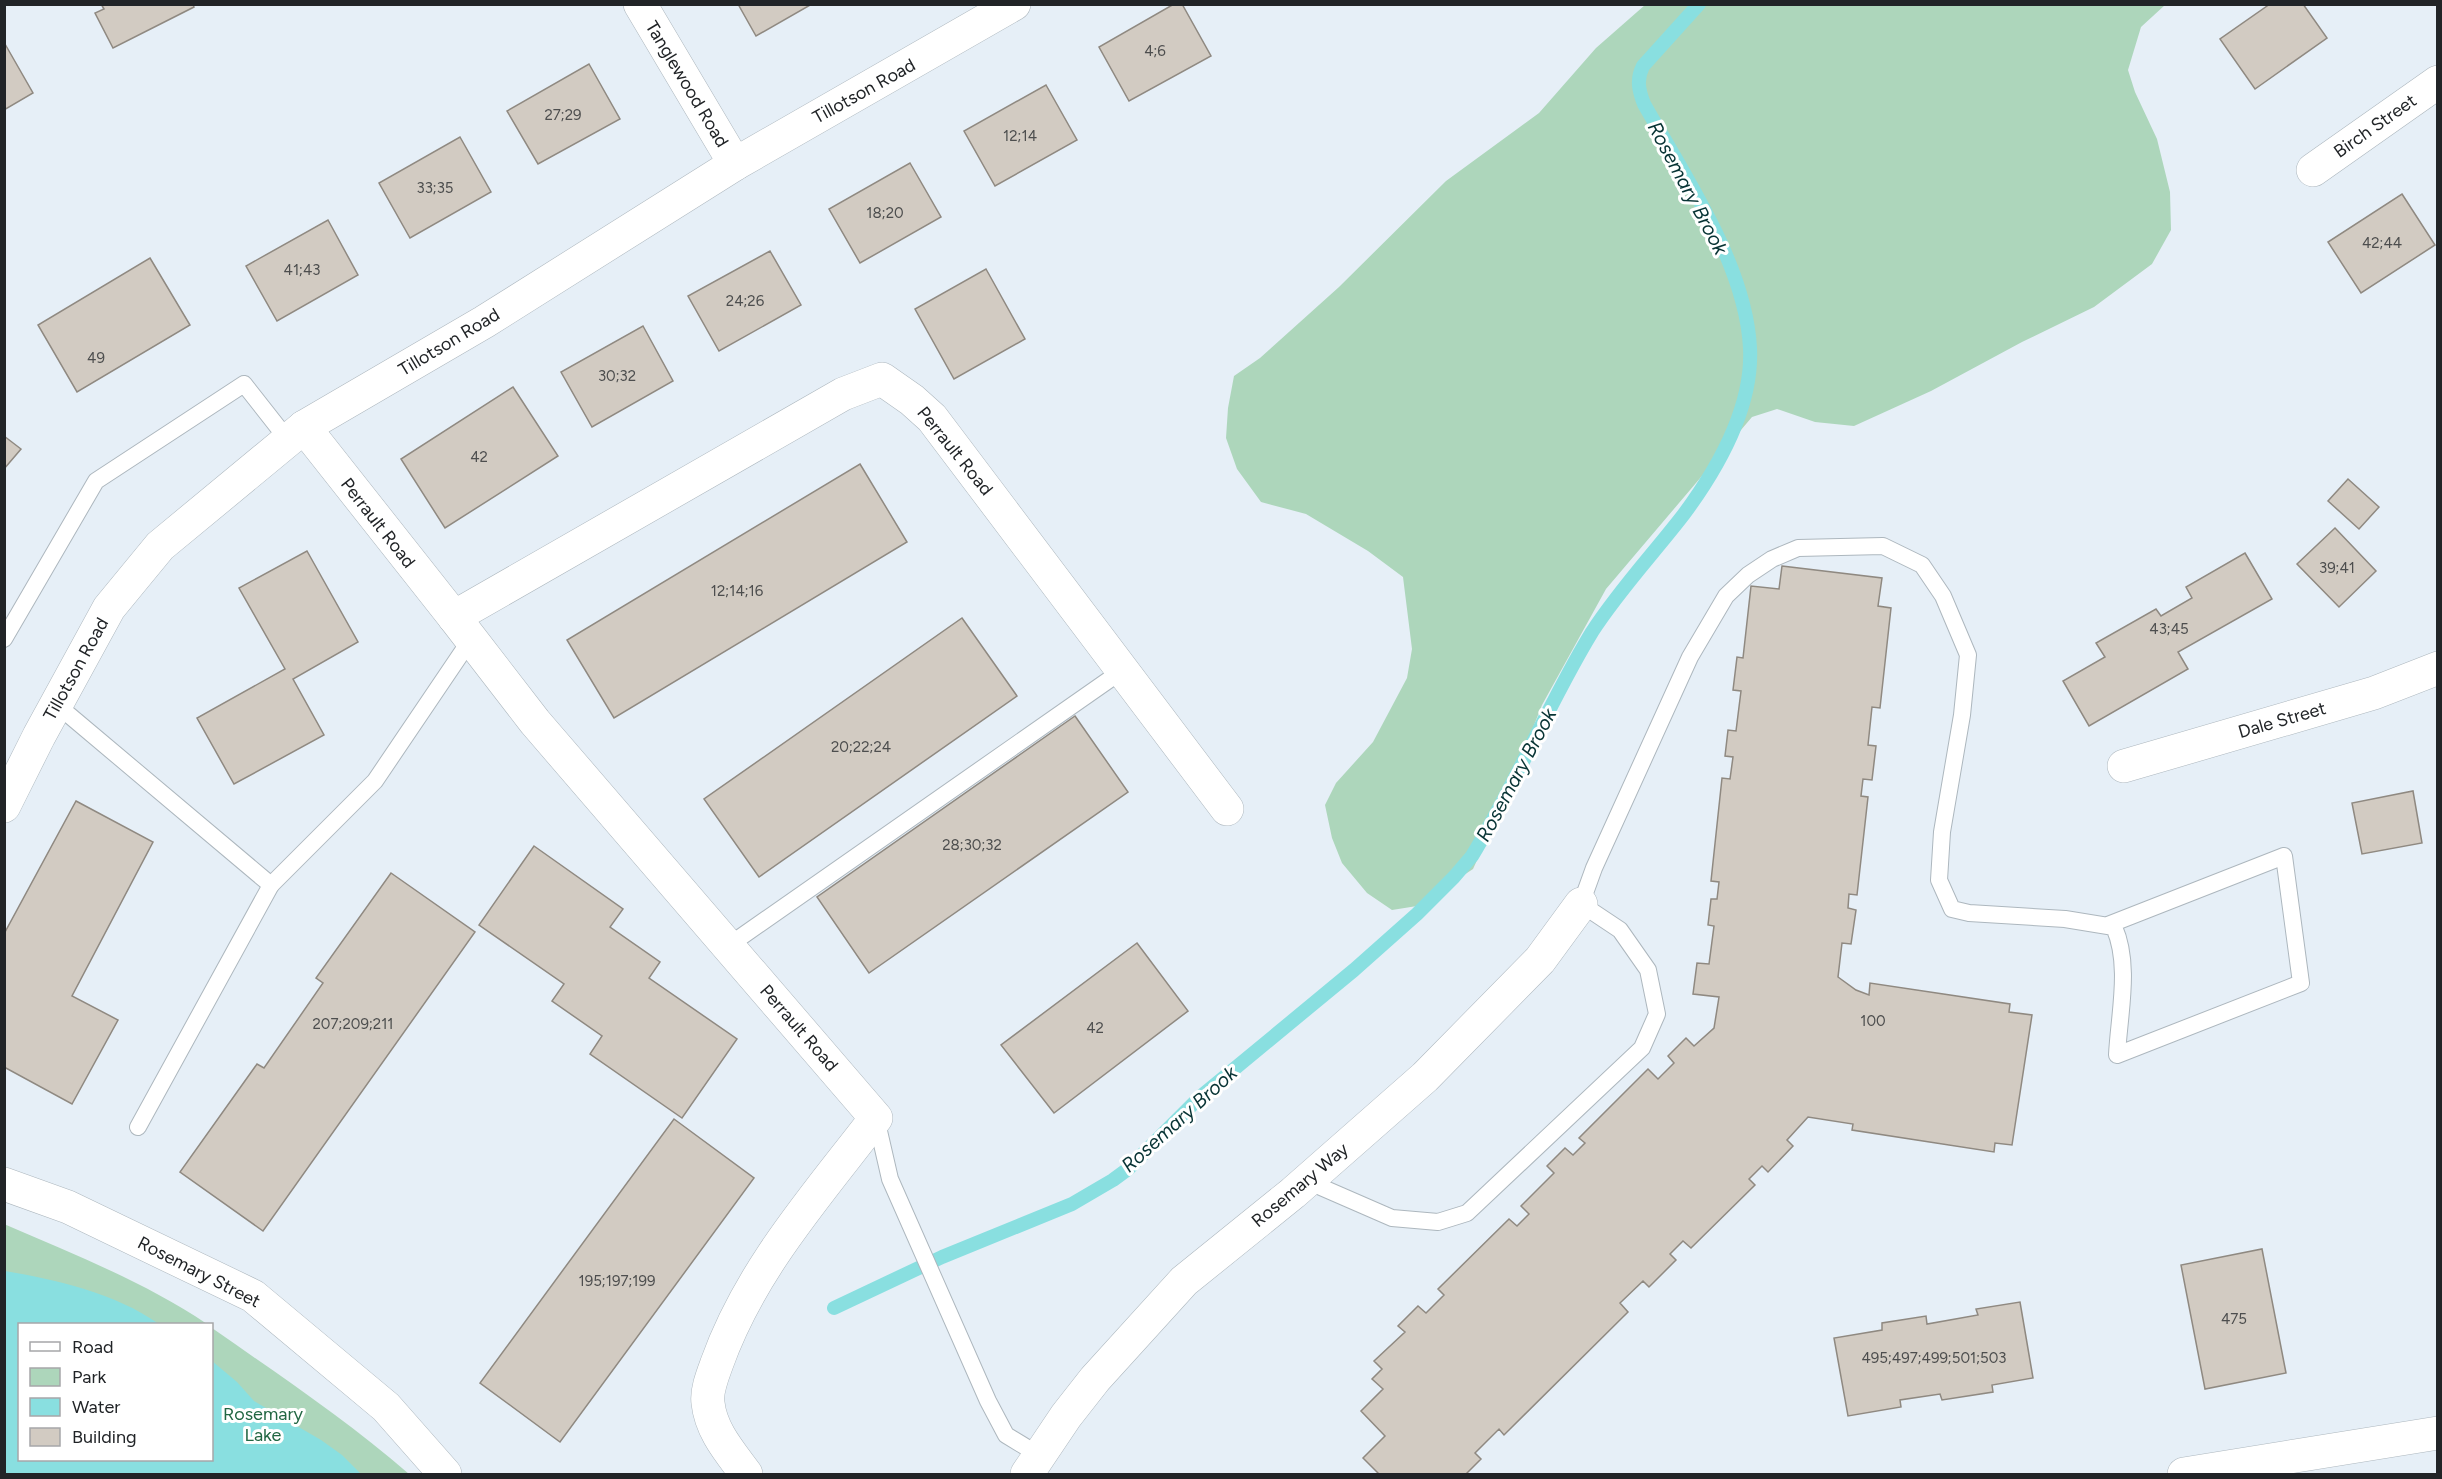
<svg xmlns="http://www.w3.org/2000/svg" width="2442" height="1479" font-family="Figtree,sans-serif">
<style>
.green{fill:#add6bb}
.water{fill:#89dfe0}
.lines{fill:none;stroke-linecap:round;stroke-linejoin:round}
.stream{stroke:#89dfe0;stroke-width:14}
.building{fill:#d2cbc2;stroke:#8f8981;stroke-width:1.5}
.service-casing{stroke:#adb7be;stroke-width:18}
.minor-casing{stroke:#adb7be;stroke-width:34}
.tertiary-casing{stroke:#adb7be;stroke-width:34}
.service{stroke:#fff;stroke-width:16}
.minor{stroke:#fff;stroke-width:33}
.tertiary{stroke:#fff;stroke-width:33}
.labels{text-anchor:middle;stroke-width:6;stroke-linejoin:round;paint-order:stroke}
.number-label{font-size:15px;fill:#4d4e4e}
.street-label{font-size:18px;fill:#212427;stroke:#fff}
.park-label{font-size:18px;fill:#216642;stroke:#fff}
.water-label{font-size:20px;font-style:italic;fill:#073334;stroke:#fff}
</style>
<rect width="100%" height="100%" fill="#e6eff7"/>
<g class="green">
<polygon points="1645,5 2165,5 2141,27 2128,70 2135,92 2157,139 2170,192 2171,230 2152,264 2094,307 2022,342 1931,391 1854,426 1815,422 1777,409 1752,417 1606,589 1542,705 1501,808 1473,869 1417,906 1392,910 1367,893 1342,863 1332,838 1325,805 1336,783 1373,742 1407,678 1412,649 1403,577 1368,551 1306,514 1261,502 1237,469 1226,438 1228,408 1234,376 1260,358 1339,287 1446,181 1539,113 1596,48"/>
<path d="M4,1224c69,30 141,58 203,100h-187v136h192v-132c67,47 135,92 197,146h-404z"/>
</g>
<path class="water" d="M5,1271c52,9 110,22 154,53h-139v136h192v-99l25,21 17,19 67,39 21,15 19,19h-356z"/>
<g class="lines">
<path class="stream" d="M834,1308l108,-51 130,-53 41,-24 15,-11 71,-71 155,-128 63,-56 37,-37 18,-21c44,-72 76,-152 120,-224 27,-42 62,-79 92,-118 34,-46 69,-107 66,-166 -4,-83 -66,-173 -106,-244 -5,-13 -8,-24 -1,-38l56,-62"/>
</g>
<g class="building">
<polygon points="101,4 193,4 194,7 113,48 95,13 104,9"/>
<polygon points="738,4 812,4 756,36"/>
<polygon points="1174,4 1182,4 1211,56 1129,101 1099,47"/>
<polygon points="2270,4 2303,4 2327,38 2255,89 2220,39"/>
<polygon points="5,44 33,93 4,110 4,44"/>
<polygon points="589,64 620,119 538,164 507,111"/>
<polygon points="1046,85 1077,140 995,186 964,131"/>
<polygon points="460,137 491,192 410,238 379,183"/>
<polygon points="910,163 941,217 860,263 829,209"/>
<polygon points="2402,194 2435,245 2361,293 2328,242"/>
<polygon points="328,220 358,275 277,321 246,266"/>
<polygon points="770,251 801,305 719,351 688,296"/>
<polygon points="150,258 190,325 77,392 38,325"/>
<polygon points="986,269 1025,339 954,379 915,309"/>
<polygon points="643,326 673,381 592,427 561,372"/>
<polygon points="513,387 558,456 445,528 401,459"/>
<polygon points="4,436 21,449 4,469"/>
<polygon points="860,464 907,542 614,718 567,640"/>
<polygon points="2348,479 2379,507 2359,529 2328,501"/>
<polygon points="2335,528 2376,571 2339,607 2297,564"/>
<polygon points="307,551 358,642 293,679 324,735 234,784 197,718 285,669 239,588"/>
<polygon points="2245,553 2272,599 2178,652 2188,669 2089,726 2063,681 2105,657 2096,643 2156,609 2161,616 2192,598 2186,587"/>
<polygon points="1782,566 1882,578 1878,606 1891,608 1880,708 1872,707 1868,745 1876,746 1872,780 1863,779 1861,796 1868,797 1857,895 1849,894 1848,908 1856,910 1851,944 1842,943 1838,977 1856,990 1869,995 1870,983 2010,1004 2009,1012 2032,1015 2012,1145 1995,1143 1994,1152 1852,1130 1853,1124 1808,1117 1787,1140 1793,1146 1768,1172 1762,1166 1749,1179 1755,1185 1691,1248 1683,1241 1670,1254 1676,1260 1649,1287 1643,1281 1620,1303 1628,1312 1504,1435 1499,1429 1475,1453 1481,1459 1466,1474 1379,1474 1363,1458 1385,1436 1361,1411 1383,1389 1372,1379 1382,1369 1374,1361 1405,1332 1398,1326 1418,1306 1426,1313 1444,1295 1438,1289 1509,1219 1517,1226 1529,1214 1521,1206 1554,1173 1547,1166 1565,1148 1573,1155 1585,1143 1579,1138 1648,1069 1658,1079 1674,1063 1668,1056 1686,1038 1694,1046 1714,1028 1719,997 1693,994 1697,963 1709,964 1714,926 1708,925 1711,899 1717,899 1719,882 1711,881 1722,778 1730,779 1733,757 1725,756 1728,730 1736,731 1741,691 1733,690 1737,657 1743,658 1751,586 1779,589"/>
<polygon points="962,618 1017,696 759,877 704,799"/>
<polygon points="1075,716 1128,792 869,973 817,897"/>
<polygon points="2413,791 2422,843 2362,854 2352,803"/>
<polygon points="76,801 153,842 72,996 118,1020 72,1104 4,1067 4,934"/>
<polygon points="534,846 623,909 610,927 660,962 649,978 737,1039 682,1118 590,1054 602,1036 552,1001 564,984 479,925"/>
<polygon points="391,873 475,932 263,1231 180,1172 257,1064 264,1068 323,983 316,978"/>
<polygon points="1137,943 1188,1011 1054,1113 1001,1045"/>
<polygon points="674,1119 754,1178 560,1442 480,1383"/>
<polygon points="2262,1249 2286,1373 2205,1389 2181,1265"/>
<polygon points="2020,1302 2033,1378 1992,1385 1993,1392 1942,1400 1940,1394 1900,1400 1901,1407 1848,1416 1834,1338 1882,1330 1882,1323 1926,1316 1927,1324 1978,1315 1976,1309"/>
</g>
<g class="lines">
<defs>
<g id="service">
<polyline points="4,639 96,481 244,384 288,440"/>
<polyline points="56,704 271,885 138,1127"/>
<polyline points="271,885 375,781 471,639"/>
<polyline points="728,946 1123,670"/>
<polyline points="876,1118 890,1179 988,1401 1006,1435 1039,1455"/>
<path d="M1307,1181l85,37 46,4 29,-9 175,-165 15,-34 -9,-44 -28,-40 -39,-26 13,-36 96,-211 36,-61 22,-21 24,-16 26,-11 85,-2 39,19 21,31 25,59 -6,60 -20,117 -3,48 13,29 17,4 96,6 49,8c17,38 5,87 3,128l184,-72 -17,-127 -176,69"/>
</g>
<g id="minor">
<polyline points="640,4 735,164"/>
<polyline points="2313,170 2438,82"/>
<polyline points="304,427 454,617"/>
<polyline points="2124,766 2374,693 2438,668"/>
<polyline points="4,806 39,736 109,608 160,546 304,427 484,322 735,164 1014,4"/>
<path d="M746,1474c-16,-22 -35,-43 -38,-71 -2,-12 5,-29 9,-40 33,-93 100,-168 159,-245l-341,-396 -81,-105 389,-223 39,-15 30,21 20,18 295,391"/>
<polyline points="1027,1474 1066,1416 1095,1379 1184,1281 1293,1193 1425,1077 1540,960 1581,904"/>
</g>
<g id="tertiary">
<polyline points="4,1184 68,1207 253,1296 386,1407 445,1474"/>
<polyline points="2184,1474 2438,1433"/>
</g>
</defs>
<use href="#service" class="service-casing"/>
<use href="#minor" class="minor-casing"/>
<use href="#tertiary" class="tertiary-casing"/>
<use href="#service" class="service"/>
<use href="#minor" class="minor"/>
<use href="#tertiary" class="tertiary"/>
</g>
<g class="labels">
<g class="number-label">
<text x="1155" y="56">4;6</text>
<text x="563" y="120">27;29</text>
<text x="1020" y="141">12;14</text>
<text x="435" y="193">33;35</text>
<text x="885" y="218">18;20</text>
<text x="2382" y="248">42;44</text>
<text x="302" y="275">41;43</text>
<text x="745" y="306">24;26</text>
<text x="96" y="363">49</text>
<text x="617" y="381">30;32</text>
<text x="479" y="462">42</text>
<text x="2337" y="573">39;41</text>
<text x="737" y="596">12;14;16</text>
<text x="2169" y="634">43;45</text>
<text x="861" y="752">20;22;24</text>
<text x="972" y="850">28;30;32</text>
<text x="1873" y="1026">100</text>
<text x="353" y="1029">207;209;211</text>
<text x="1095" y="1033">42</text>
<text x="617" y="1286">195;197;199</text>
<text x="2234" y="1324">475</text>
<text x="1934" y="1363">495;497;499;501;503</text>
</g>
<g class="street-label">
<text transform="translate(687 84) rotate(59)" y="6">Tanglewood Road</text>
<text transform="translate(864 91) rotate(-29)" y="6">Tillotson Road</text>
<text transform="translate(2375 126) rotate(-35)" y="6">Birch Street</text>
<text transform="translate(449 342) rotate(-31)" y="6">Tillotson Road</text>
<text transform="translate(955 451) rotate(51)" y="6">Perrault Road</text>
<text transform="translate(378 523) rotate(52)" y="6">Perrault Road</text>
<text transform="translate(76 669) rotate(-61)" y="6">Tillotson Road</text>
<text transform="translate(2282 720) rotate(-16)" y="6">Dale Street</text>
<text transform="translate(799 1028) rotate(49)" y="6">Perrault Road</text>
<text transform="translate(1300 1185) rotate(-40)" y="6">Rosemary Way</text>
<text transform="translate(199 1272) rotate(27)" y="6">Rosemary Street</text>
</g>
<g class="park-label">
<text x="263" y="1420">Rosemary<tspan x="263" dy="21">Lake</tspan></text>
</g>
<g class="water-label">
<text transform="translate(1688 188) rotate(62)" y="7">Rosemary Brook</text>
<text transform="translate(1516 775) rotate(-62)" y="7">Rosemary Brook</text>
<text transform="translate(1179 1119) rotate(-42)" y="7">Rosemary Brook</text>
</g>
</g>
<rect width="2442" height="1479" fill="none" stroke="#212427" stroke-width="12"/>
<rect x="18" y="1323" width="195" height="138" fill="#ffffff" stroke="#a6a7a9" stroke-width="1.5"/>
<rect x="30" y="1342" width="30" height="9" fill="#ffffff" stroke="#a6a7a9" stroke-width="1.5"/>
<text x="72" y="1353" font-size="18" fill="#212427">Road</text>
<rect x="30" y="1368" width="30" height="18" fill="#add6bb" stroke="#a6a7a9" stroke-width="1.5"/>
<text x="72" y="1383" font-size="18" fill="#212427">Park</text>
<rect x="30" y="1398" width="30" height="18" fill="#89dfe0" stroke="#a6a7a9" stroke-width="1.5"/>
<text x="72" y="1413" font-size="18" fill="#212427">Water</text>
<rect x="30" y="1428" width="30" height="18" fill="#d2cbc2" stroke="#a6a7a9" stroke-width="1.5"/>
<text x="72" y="1443" font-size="18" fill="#212427">Building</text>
</svg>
